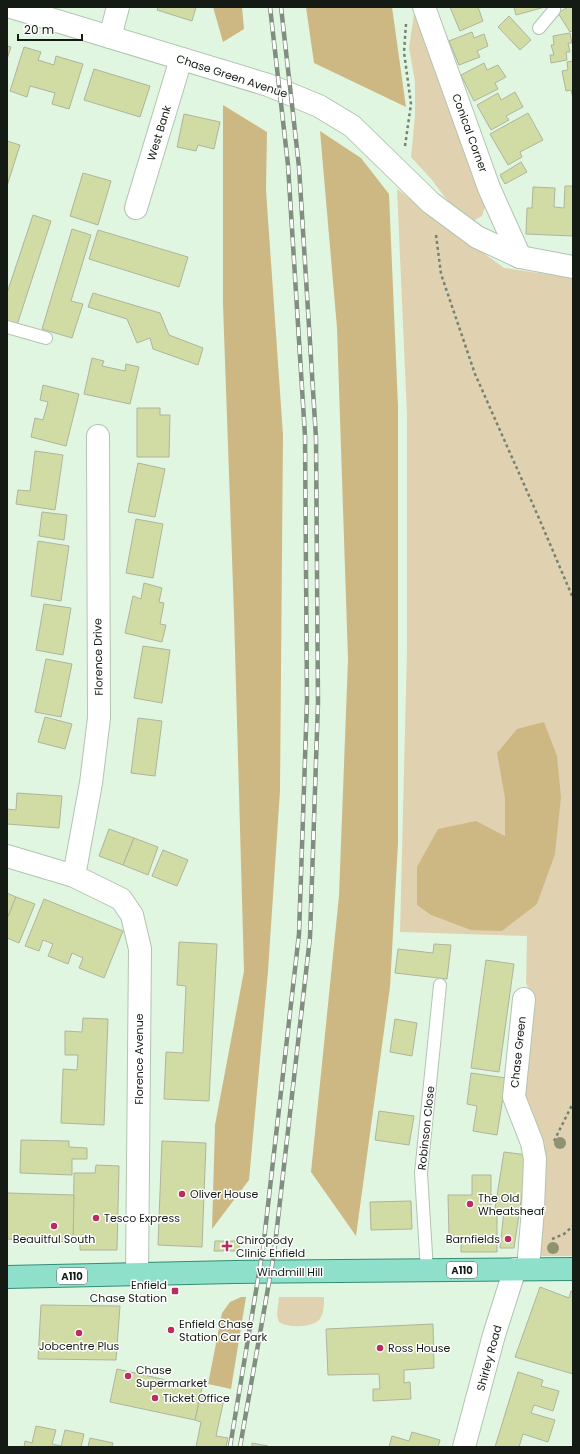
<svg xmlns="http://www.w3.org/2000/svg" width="580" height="1454" font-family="Poppins,sans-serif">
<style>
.green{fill:#e0d2b0}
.forest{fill:#cdb884}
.building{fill:#d1dca5;stroke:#afb49c}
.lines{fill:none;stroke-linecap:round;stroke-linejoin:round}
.lane-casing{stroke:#b1c4b1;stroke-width:14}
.street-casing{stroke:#b1c4b1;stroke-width:24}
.primary-casing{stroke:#348d75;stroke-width:24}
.path{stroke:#758275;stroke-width:2.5;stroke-dasharray:3 3;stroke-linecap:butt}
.lane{stroke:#fff;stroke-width:12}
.street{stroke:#fff;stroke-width:22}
.primary{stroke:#8fe0cb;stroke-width:22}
.rail-casing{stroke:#808e80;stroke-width:4.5}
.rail{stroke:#fff;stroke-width:3;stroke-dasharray:9;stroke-linecap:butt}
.tree{fill:#909171}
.poi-dot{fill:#ba2d5e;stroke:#fff;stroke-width:1.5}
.labels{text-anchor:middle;stroke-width:3;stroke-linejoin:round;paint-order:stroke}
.shield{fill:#fff;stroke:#5a5f5a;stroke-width:1}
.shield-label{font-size:10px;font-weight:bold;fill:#141b14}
.street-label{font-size:11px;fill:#141b14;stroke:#fff}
.poi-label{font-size:11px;fill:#141b14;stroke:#fff;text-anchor:start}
</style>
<rect width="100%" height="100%" fill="#e1f6e1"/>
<g class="green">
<polygon points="415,7 486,204 482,216 473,221 453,208 432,180 411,157 415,115 415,81 409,48"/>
<polygon points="397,189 504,268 573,278 573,1256 538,1256 522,1100 535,1002 526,983 527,936 400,932 407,649 407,415"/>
<path d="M279,1297h45c0,8 0,15 -4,22 -7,9 -33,9 -41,3l-2,-7z"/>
</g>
<g class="forest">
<polygon points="213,7 242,7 244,29 223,42"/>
<polygon points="306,7 392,7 406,107 314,63"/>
<polygon points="223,105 267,132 266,190 283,435 280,791 268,971 249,1180 212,1229 215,1125 244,971 234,615 223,305"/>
<polygon points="320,131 361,158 389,194 398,406 398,843 390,987 356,1236 311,1172 339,896 348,659 337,328"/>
<polygon points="544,722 557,756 561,797 555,854 537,904 502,931 471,930 431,915 417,905 417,867 438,829 476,821 505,836 505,798 497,753 517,729"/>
<polygon points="241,1297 246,1297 231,1389 208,1384 222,1313 230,1302"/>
</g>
<g class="building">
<polygon points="158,7 196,7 192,21 157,10"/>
<polygon points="450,7 478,7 483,21 460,31"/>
<polygon points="514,7 545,7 516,15"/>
<polygon points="568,7 573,7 573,31 570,32 558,13"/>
<polygon points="509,16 531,40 520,50 498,27"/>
<polygon points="472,32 474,38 484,34 488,46 477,51 480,57 459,65 449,41"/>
<polygon points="570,33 572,43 568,43 570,52 566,52 567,60 551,63 550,55 554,55 551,45 554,45 553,36"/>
<polygon points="7,46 11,47 7,59"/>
<polygon points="24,47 41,52 38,60 54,65 56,56 83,64 69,109 52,104 55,93 30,86 27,97 10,91"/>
<polygon points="573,61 573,98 571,90 566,91 562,71 568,70 567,62"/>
<polygon points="484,63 487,70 498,65 506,77 495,83 498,89 474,101 461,75"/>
<polygon points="94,69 150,86 140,117 84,100"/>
<polygon points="515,92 523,107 506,116 509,120 491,130 477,105 498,93 501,100"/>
<polygon points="528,113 543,140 520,152 522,157 508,165 490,134"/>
<polygon points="184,114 220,122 214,149 198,145 196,151 177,147"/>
<polygon points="7,141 20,145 7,186"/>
<polygon points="521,162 527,172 505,184 500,175"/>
<polygon points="83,173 111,181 98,225 70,216"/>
<polygon points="565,186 573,186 573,236 526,234 527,208 532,208 533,187 555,188 554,207 564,208"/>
<polygon points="33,215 51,221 17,325 7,322 7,293"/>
<polygon points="72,229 91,235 71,301 83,304 72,338 42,329"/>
<polygon points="98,230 188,257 179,287 89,259"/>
<polygon points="93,293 160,313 169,335 203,348 198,365 153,349 150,338 137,343 127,319 88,307"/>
<polygon points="92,358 104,361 102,366 125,371 126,364 139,367 130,404 84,394"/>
<polygon points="43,385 79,394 66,446 31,437 35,418 43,420 48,402 40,400"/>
<polygon points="137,408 160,408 160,415 170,415 169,457 137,457"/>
<polygon points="35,451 63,455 55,510 16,504 18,490 30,491"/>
<polygon points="138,463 165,469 155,517 128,512"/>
<polygon points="42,512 67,515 64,540 39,536"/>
<polygon points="136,519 163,524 153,578 126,573"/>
<polygon points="38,541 69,546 61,601 31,596"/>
<polygon points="144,583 162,588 159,602 164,603 160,624 166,625 162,642 125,633 133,596 141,599"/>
<polygon points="44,604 71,608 63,655 36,650"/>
<polygon points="143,646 170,650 162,703 134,698"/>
<polygon points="46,659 72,664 61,717 35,712"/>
<polygon points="45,717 72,724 65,749 38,742"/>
<polygon points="138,718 162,721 155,776 131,773"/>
<polygon points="17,793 62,796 59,828 7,824 7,809 16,810"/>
<polygon points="109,829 134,838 123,865 99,856"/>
<polygon points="134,838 158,847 148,875 123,865"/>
<polygon points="163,850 188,860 177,886 152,876"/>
<polygon points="7,893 16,897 7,919"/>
<polygon points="16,897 35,904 19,943 7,938 7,919"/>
<polygon points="44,899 123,931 104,978 79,968 83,958 72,953 68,964 48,956 53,944 43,940 39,951 25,946"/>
<polygon points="179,942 217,944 209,1101 164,1099 166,1052 183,1053 186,986 177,985"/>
<polygon points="434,944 451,945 447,979 395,973 398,949 433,953"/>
<polygon points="486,960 514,964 499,1072 471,1068"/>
<polygon points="83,1018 108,1019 104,1125 61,1123 63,1069 77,1070 78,1055 65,1055 65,1031 82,1032"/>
<polygon points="395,1019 417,1023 412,1056 390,1052"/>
<polygon points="471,1073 506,1078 497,1135 473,1131 477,1106 467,1104"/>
<polygon points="379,1111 414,1116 409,1145 375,1140"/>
<polygon points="21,1140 69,1141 69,1147 87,1148 87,1159 72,1159 72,1175 20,1173"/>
<polygon points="162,1141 206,1143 202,1247 158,1245"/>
<polygon points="504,1152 528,1155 514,1248 500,1248 504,1210 495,1208"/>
<polygon points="96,1165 119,1166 117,1250 80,1250 80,1242 73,1242 74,1173 95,1173"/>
<polygon points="472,1175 491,1175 491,1214 497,1214 497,1252 461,1252 461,1239 449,1239 448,1195 472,1195"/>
<polygon points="7,1193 74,1195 73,1242 7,1239"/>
<polygon points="411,1201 412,1229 371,1230 370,1202"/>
<polygon points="215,1241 239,1241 239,1251 214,1251"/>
<polygon points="540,1287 569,1298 571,1291 573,1292 573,1374 515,1357"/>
<polygon points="41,1305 120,1306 116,1360 38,1359"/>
<polygon points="433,1324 434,1368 404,1370 404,1383 410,1382 411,1399 373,1401 373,1389 380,1389 379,1374 328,1375 326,1329"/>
<polygon points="117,1369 202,1388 195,1420 110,1402"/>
<polygon points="518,1372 543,1380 541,1386 559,1391 553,1411 534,1405 531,1413 555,1420 548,1442 523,1434 519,1447 495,1447"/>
<polygon points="201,1394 224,1399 216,1436 228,1438 226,1447 196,1447 201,1422 195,1420"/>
<polygon points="36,1426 56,1430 52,1444 61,1446 65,1430 84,1434 81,1447 24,1447 25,1441 32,1443"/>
<polygon points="412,1432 440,1440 438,1447 389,1447 392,1436 409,1441"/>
<polygon points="90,1438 113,1443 112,1447 88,1447"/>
<polygon points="252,1443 268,1446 268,1447 252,1447"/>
</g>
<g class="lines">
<defs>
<g id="lane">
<polyline points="539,28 554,10 554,7"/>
<polyline points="7,327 46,338"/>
<polyline points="427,1271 421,1173 440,985"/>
</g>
<g id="street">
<polyline points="11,7 268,85 319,106 352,126 431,203 477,237 520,257 573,267"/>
<polyline points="424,7 489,188 520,257"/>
<polyline points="110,37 118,7"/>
<polyline points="136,208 181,59"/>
<polyline points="7,856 74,876 121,899 132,915 140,949 137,1275"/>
<polyline points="74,876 91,783 99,718 98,436"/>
<polyline points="524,999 514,1097 532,1143 535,1159 533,1209 528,1269"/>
<polyline points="464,1447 494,1335 515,1269"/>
</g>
<polyline id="primary" points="7,1277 234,1272 573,1269"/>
</defs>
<use href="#lane" class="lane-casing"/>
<use href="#street" class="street-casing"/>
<use href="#primary" class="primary-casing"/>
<g class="path">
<polyline points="405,146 411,104 404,52 406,24"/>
<polyline points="436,235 441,274 475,374 538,516 573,598"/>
<polyline points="554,1141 573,1103"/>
<polyline points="552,1239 564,1234 573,1226"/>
</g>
<use href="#lane" class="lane"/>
<use href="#street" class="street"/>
<use href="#primary" class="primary"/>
<defs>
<g id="rail">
<polyline points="230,1447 263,1249 299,934 307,700 305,436 288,165 270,7"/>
<polyline points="240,1447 274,1254 310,937 318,703 316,438 299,167 281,7"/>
</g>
</defs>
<use href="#rail" class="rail-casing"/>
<use href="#rail" class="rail"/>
</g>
<g class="tree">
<circle cx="560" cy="1143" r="6"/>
<circle cx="553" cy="1248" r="6"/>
</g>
<g class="poi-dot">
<circle cx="182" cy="1194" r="4"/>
<circle cx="470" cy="1204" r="4"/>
<circle cx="96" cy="1218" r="4"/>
<circle cx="54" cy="1226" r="4"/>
<circle cx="508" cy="1239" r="4"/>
<path d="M225 1240h4v4h4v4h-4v4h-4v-4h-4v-4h4z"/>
<rect x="171" y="1287" width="8" height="8" rx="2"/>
<circle cx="171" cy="1330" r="4"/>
<circle cx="79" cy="1333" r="4"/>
<circle cx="380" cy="1348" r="4"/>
<circle cx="128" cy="1376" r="4"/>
<circle cx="155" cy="1398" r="4"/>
</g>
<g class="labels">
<g class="shield">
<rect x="447" y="1262" width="30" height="16" rx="3"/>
<rect x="57" y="1268" width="30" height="16" rx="3"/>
</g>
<g class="shield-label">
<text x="462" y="1274">A110</text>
<text x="72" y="1280">A110</text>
</g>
<g class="street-label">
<text transform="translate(232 76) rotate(18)" y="4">Chase Green Avenue</text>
<text transform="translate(159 133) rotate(-73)" y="4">West Bank</text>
<text transform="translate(470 133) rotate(70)" y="4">Conical Corner</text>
<text transform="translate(98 657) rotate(-91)" y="4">Florence Drive</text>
<text transform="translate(518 1052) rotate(-84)" y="4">Chase Green</text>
<text transform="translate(139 1059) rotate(-90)" y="4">Florence Avenue</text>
<text transform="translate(426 1128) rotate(-84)" y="4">Robinson Close</text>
<text x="290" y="1276">Windmill Hill</text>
<text transform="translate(489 1358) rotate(-75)" y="4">Shirley Road</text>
</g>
<g class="poi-label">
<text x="190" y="1198">Oliver House</text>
<text x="478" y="1202">The Old<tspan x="478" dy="13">Wheatsheaf</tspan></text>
<text x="104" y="1222">Tesco Express</text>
<text x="54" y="1243" text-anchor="middle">Beauitful South</text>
<text x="500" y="1243" text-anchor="end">Barnfields</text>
<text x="236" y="1244">Chiropody<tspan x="236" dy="13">Clinic Enfield</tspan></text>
<text x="167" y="1289" text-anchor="end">Enfield<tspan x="167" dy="13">Chase Station</tspan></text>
<text x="179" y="1328">Enfield Chase<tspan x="179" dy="13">Station Car Park</tspan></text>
<text x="79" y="1350" text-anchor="middle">Jobcentre Plus</text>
<text x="388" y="1352">Ross House</text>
<text x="136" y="1374">Chase<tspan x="136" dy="13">Supermarket</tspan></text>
<text x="163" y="1402">Ticket Office</text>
</g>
</g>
<rect width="580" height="1454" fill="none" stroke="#141b14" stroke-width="16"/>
<path d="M18 34v6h64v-6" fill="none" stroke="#141b14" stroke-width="2"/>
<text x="24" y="34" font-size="12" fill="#141b14" stroke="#ffffff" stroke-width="3" paint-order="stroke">20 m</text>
</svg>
